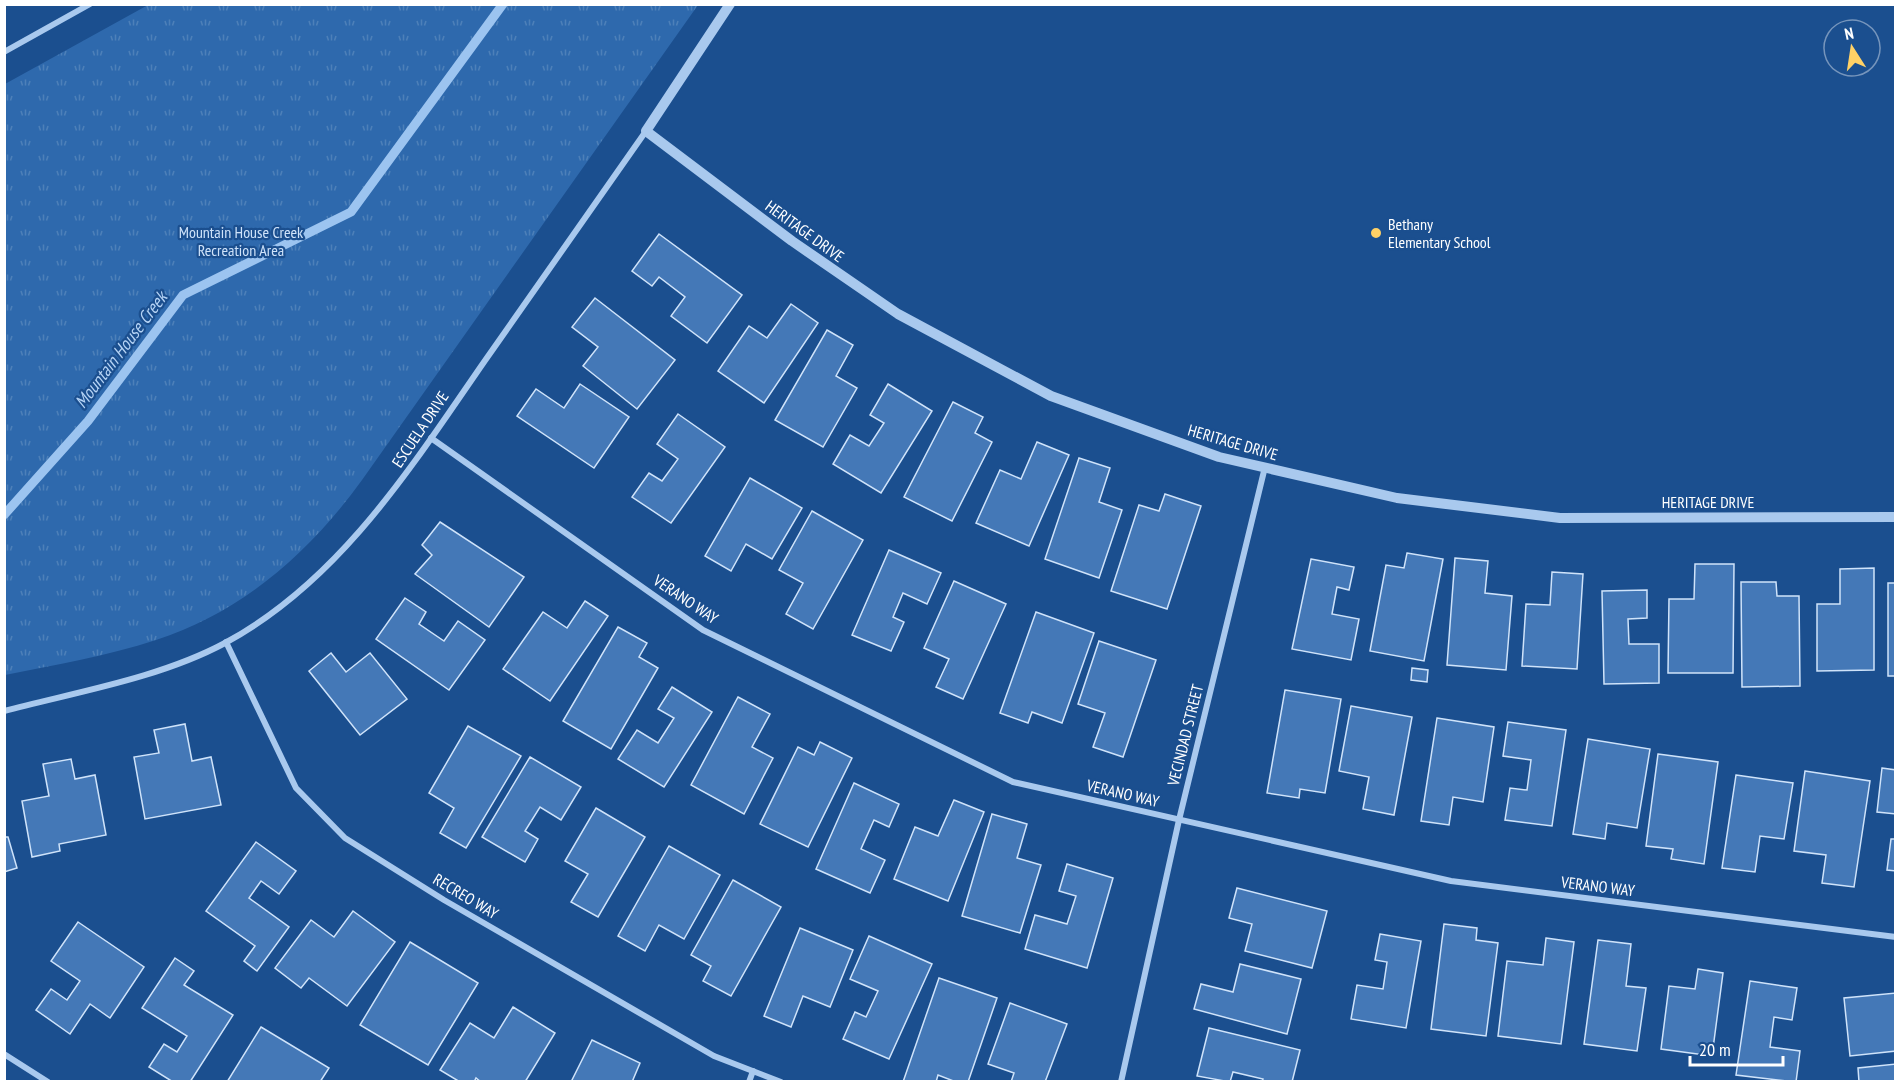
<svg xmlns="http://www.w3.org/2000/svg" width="1900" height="1086" font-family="'PT Sans Narrow',sans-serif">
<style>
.park{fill:url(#park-tufts)}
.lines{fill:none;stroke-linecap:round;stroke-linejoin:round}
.stream{stroke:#9cc4f0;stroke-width:9}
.building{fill:#4478b7;stroke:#cfe3fa;stroke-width:1.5}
.minor{stroke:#a9c9ee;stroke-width:6}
.tertiary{stroke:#a9c9ee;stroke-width:10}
.poi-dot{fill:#ffd166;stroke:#1b4f8f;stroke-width:2}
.labels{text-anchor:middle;stroke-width:4.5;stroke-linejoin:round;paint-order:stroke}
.poi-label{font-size:16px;fill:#fff;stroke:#1b4f8f;text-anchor:start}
.street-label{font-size:16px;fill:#fff;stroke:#1b4f8f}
.park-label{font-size:16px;fill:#cfe3fa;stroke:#1b4f8f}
.water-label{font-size:18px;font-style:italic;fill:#b5d3f5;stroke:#1b4f8f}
</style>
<defs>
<pattern id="park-tufts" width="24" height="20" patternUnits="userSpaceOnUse" patternTransform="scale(1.5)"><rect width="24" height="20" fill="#2e69ad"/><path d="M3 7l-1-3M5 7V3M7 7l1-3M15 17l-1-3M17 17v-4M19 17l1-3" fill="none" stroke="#4d80b9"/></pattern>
</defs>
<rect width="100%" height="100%" fill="#1b4f8f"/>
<path class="park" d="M148,5h550l-336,475c-52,72 -119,132 -206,160 -49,16 -101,25 -151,35v-591z"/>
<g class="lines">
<polyline class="stream" points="4,515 88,421 183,295 351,212 503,4"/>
</g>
<g class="building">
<polygon points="659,234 742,295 707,343 671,316 685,297 659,277 652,286 632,271"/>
<polygon points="595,298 675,360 637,409 583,366 598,347 572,327"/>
<polygon points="791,304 818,323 764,403 718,371 749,326 767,338"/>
<polygon points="827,330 853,345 836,376 857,388 823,447 775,420"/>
<polygon points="580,384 629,417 594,468 517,416 536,389 564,408"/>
<polygon points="888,384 932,411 881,493 833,464 850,435 869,446 884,423 870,415"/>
<polygon points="953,402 983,417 975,433 992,442 952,521 904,497"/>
<polygon points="678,414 725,447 671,523 632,497 649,473 662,481 678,459 657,444"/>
<polygon points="1037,442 1069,455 1029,546 976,523 1000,470 1021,479"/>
<polygon points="1079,458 1110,468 1099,502 1122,510 1099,578 1045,559"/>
<polygon points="750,478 802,508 772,559 746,544 731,571 705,556"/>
<polygon points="1165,494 1201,506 1167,609 1111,591 1139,505 1159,511"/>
<polygon points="812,511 863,540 813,629 786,614 803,583 779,570"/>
<polygon points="440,522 524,577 489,627 415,574 432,555 422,545"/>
<polygon points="889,550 941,573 927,604 903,593 893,617 904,622 891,651 852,635"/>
<polygon points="1407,553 1443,559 1424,661 1370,651 1386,565 1404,568"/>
<polygon points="1455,558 1488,561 1485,593 1512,596 1506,670 1447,665"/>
<polygon points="1311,559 1354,567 1349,590 1337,587 1332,614 1359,619 1351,660 1292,649"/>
<polygon points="1695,564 1734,564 1733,673 1668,673 1669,599 1694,599"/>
<polygon points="1874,568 1874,670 1817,671 1817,604 1840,604 1840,569"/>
<polygon points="1552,572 1583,574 1577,669 1522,666 1526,604 1550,605"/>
<polygon points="954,581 1006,604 963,699 936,687 949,659 924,648"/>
<polygon points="1741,582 1776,582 1777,596 1799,596 1800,686 1742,687"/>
<rect x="1888" y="583" width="8" height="93"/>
<polygon points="1647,590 1647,618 1628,619 1629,644 1659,644 1659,683 1604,684 1602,591"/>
<polygon points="405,598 426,612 419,624 444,641 458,621 485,640 449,690 376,639"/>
<polygon points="585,601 608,616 550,701 503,669 543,612 567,628"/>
<polygon points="1036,612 1094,633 1062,723 1032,712 1028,723 1000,713"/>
<polygon points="618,627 647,643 639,657 658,668 611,749 563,721"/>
<polygon points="1099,641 1156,660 1123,757 1093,747 1105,713 1078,704"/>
<polygon points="331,653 346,672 370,653 407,699 360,735 309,671"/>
<polygon points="1412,668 1428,670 1427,682 1411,680"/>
<polygon points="672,687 712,712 664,787 618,759 637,730 658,743 674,718 658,709"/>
<polygon points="1285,690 1341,699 1325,793 1300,789 1299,798 1267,793"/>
<polygon points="738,697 770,714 752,747 773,758 744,814 691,785"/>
<polygon points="1351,706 1412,717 1394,815 1363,809 1369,777 1339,771"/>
<polygon points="1437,718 1494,727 1483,802 1453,797 1449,825 1421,821"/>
<polygon points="1508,722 1566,730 1552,826 1505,820 1510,788 1527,790 1531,760 1503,756"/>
<polygon points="185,724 192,761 211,757 221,805 145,819 134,757 159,753 154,730"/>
<polygon points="468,726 521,756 466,848 440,833 454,808 429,793"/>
<polygon points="1588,739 1650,749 1637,828 1607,823 1605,839 1573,834"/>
<polygon points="820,742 852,758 808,847 760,824 798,747 814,755"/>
<polygon points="1658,754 1718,762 1704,864 1671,859 1673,849 1646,846"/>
<polygon points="530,757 581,787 561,820 540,807 525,831 538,839 525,862 482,837"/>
<polygon points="71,759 75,779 95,775 106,835 59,844 60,851 32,857 22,801 49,796 43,764"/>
<polygon points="1882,768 1896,770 1896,814 1877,812"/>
<polygon points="1805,771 1870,781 1854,887 1822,883 1826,855 1794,851"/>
<polygon points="1736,775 1793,783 1784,839 1760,836 1755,872 1722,868"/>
<polygon points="854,783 899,804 889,827 874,820 861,849 885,860 870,893 816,869"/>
<polygon points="954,800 984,812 948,901 894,879 915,827 938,836"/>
<polygon points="596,808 645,837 598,917 571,902 588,874 565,861"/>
<polygon points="992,814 1027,824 1017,858 1041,865 1020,933 962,916"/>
<polygon points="4,837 8,837 17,868 4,872"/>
<polygon points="1891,839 1896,839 1896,871 1887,870"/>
<polygon points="256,842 296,871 279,894 261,881 249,898 289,927 257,971 244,961 255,946 206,911"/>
<polygon points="669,846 720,875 684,939 659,925 645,951 618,936"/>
<polygon points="1067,864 1113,878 1087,968 1025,949 1035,915 1067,924 1076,896 1059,891"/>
<polygon points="733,880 781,907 731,996 703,981 711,966 691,955"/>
<polygon points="1237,888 1327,911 1312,968 1245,951 1252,924 1229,918"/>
<polygon points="353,911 395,942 347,1006 309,978 301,988 275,968 311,920 334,937"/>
<polygon points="78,922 144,967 110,1018 90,1004 70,1034 36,1010 51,989 67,1000 80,981 51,961"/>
<polygon points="1444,924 1477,928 1476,940 1498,943 1486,1036 1431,1029"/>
<polygon points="800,928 853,950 830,1007 803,996 791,1027 764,1016"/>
<polygon points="1380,934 1421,941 1406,1028 1351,1019 1357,985 1383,989 1387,962 1375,960"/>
<polygon points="869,936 932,964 889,1059 843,1039 855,1012 866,1017 878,991 850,979"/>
<polygon points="1546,938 1574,942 1561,1044 1498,1036 1507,961 1543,965"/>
<polygon points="1598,940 1631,944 1626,986 1646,988 1637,1051 1584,1044"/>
<polygon points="410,942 478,983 428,1065 360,1025"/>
<polygon points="175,958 194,971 184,985 233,1015 190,1082 173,1082 149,1067 164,1044 177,1052 187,1036 142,1008"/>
<polygon points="1240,964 1301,979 1287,1034 1194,1009 1201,984 1233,992"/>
<polygon points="1698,969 1723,973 1712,1056 1661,1049 1669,986 1695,989"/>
<polygon points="939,978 997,998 968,1082 956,1082 938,1075 936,1082 903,1082"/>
<polygon points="1750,981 1797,988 1792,1020 1774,1017 1770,1047 1800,1051 1796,1082 1736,1075"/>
<polygon points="1896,993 1896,1051 1850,1056 1844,998"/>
<polygon points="1010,1003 1067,1024 1045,1082 1011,1082 1014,1073 988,1064"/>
<polygon points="513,1007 555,1033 525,1082 481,1082 476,1078 474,1082 460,1082 440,1070 470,1023 494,1038"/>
<polygon points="261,1027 329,1068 320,1082 227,1082"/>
<polygon points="1209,1028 1300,1050 1292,1082 1262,1082 1263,1079 1233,1072 1230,1082 1197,1076"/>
<polygon points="592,1040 640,1063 632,1082 571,1082"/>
<polygon points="1896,1064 1896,1082 1859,1082 1858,1068"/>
</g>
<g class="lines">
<g class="minor">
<polyline points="4,52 90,4"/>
<polyline points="431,438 703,630 1013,782 1451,881 1896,937"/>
<polyline points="226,642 296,788 345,838 444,900 714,1056 781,1082"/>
<path d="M4,711c72,-19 156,-33 221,-68 115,-62 187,-177 259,-281 54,-77 108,-154 162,-231"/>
<polyline points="4,1054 48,1082"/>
<polyline points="749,1082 753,1071"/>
<polyline points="1121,1082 1179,820 1265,467"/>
</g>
<polyline class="tertiary" points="730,4 646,131 792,241 898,314 1051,396 1219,457 1397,498 1560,518 1896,517"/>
</g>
<circle class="poi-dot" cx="1376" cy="233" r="6"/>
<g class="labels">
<g class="poi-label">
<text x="1388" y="230">Bethany<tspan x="1388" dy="18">Elementary School</tspan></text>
</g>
<g class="street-label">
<text transform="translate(805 231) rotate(36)" y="6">HERITAGE DRIVE</text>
<text transform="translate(420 429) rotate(-56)" y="6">ESCUELA DRIVE</text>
<text transform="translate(1233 442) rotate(16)" y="6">HERITAGE DRIVE</text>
<text x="1708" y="508">HERITAGE DRIVE</text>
<text transform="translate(686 599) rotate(34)" y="6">VERANO WAY</text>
<text transform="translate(1185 735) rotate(-76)" y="6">VECINDAD STREET</text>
<text transform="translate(1123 793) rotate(13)" y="6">VERANO WAY</text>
<text transform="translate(1598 886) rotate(7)" y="6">VERANO WAY</text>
<text transform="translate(466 896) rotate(31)" y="6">RECREO WAY</text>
</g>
<g class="park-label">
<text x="241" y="238">Mountain House Creek<tspan x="241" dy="18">Recreation Area</tspan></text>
</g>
<g class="water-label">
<text transform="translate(121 350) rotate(-53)" y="6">Mountain House Creek</text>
</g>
</g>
<rect width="1900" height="1086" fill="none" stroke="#ffffff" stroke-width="12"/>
<g transform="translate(1852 48) rotate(348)"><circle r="28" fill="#1b4f8f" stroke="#7695bc" stroke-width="1.5"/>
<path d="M0-4.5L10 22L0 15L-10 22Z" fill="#ffd166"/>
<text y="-9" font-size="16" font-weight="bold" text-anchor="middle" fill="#ffffff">N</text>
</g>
<path d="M1690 1056v9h93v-9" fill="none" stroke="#ffffff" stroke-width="3"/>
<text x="1699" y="1056" font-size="18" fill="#ffffff" stroke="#1b4f8f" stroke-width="4.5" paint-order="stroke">20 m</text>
</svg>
